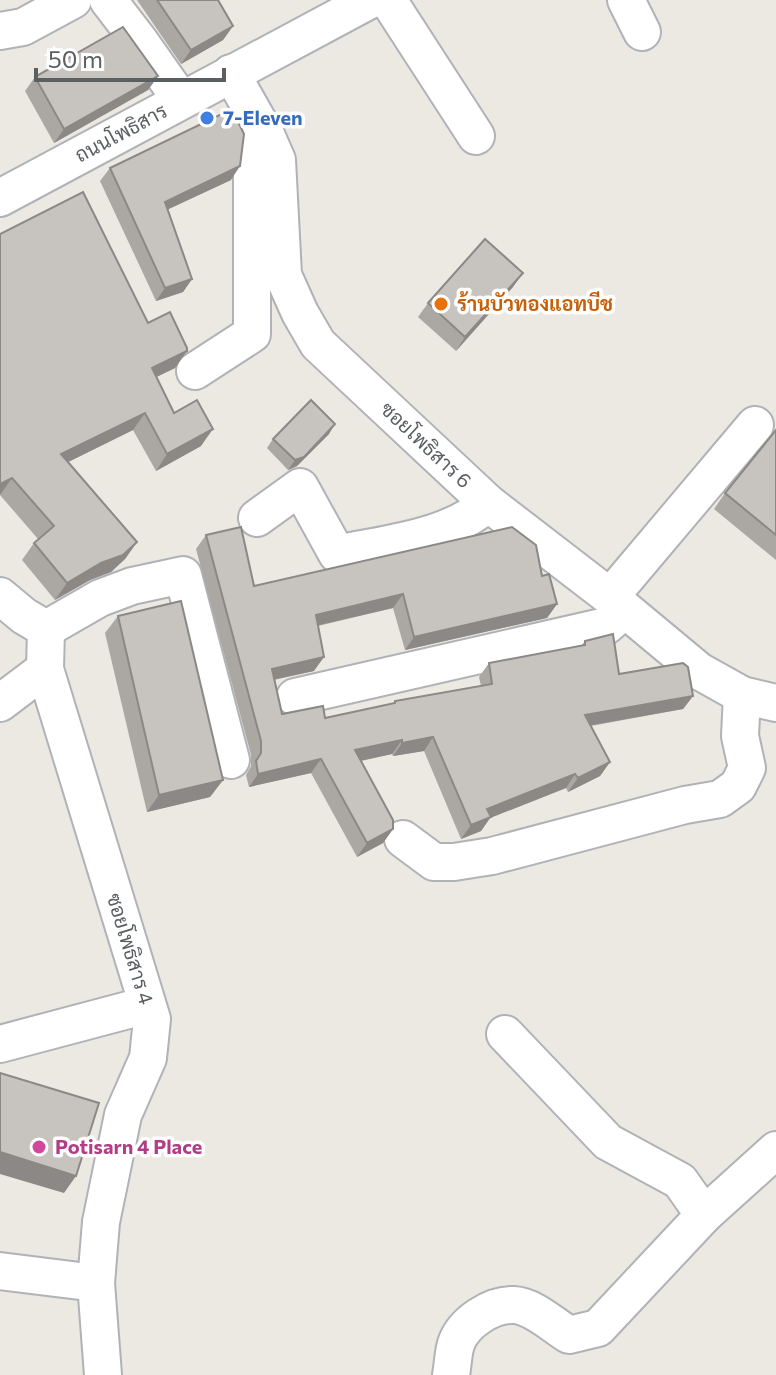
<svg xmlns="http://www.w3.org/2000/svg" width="776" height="1375" font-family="Commissioner,Sarabun,sans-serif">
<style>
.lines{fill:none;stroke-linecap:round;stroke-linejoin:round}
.minor-casing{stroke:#afb3b7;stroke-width:40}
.minor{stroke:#fff;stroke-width:36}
.wall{fill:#aba8a3}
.shaded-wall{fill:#8b8885}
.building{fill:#c7c3be;stroke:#8b8885;stroke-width:2}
.shop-dot{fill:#3f7fe0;stroke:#fff;stroke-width:3}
.food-dot{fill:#e8710a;stroke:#fff;stroke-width:3}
.hotel-dot{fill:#d1479c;stroke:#fff;stroke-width:3}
.labels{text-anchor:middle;stroke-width:7;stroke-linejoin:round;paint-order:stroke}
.shop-label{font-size:20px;font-weight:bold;fill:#366cbe;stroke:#fff;text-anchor:start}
.street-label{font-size:20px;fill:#5a5f62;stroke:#fff}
.food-label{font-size:20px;font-weight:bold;fill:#c56008;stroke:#fff;text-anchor:start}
.hotel-label{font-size:20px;font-weight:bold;fill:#b23c85;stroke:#fff;text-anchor:start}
</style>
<rect width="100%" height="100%" fill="#ece8e2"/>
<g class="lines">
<defs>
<g id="minor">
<polyline points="108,0 141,43 181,100"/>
<polyline points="388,0 476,136"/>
<polyline points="626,0 642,32"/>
<polyline points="0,31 23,27 73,0"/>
<polyline points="231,73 266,135 277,160 283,275 300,313 318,344 488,503 610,597 699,671 742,695 776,703"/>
<polyline points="0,198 370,0"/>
<polyline points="195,371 252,334 252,164 257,143 266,135"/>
<path d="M257,518l43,-31 37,67c50,-11 113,-16 151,-51"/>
<polyline points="0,596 24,616 46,629 45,669 152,1019 148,1058 123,1115 101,1222 96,1283 103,1375"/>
<polyline points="610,597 755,425"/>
<polyline points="46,629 100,598 132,586 183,575 231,760"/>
<polyline points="295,697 606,626 624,610"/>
<polyline points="0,703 45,669"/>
<polyline points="403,839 434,862 454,862 492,856 685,805 720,799 738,786 747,768 740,736 742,695"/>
<polyline points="505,1034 608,1142 680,1181 704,1215"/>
<polyline points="0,1044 147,1005"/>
<polyline points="0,1271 96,1283"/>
<path d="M451,1375c2,-10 2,-22 5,-31 7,-21 35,-40 58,-39 19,1 39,20 55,30l29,-7 106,-113 72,-65"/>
</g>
</defs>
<use href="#minor" class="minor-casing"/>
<use href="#minor" class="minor"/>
</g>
<g class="wall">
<polygon points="137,0 218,0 233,26 223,40 181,64"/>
<polygon points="158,76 148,90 54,143 25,91 35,77"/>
<polygon points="110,168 231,180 168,209 192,279 183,292 156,301 100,181"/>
<polygon points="0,234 148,323 187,351 175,368 156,377 174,413 201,446 156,471 133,430 68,462 137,542 125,559 111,572 90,580 55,600 22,560 34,543 38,539 0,495"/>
<polygon points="513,287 456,351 418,317 428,303"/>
<polygon points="776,430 776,560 714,509 725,493"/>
<polygon points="329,434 297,466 288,470 267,448 273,439"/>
<polygon points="206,535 254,586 542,576 557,604 547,618 405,650 393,608 318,626 314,671 274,680 282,714 325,718 393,703 395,701 481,686 479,677 489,663 581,646 585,641 619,674 693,696 683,709 591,726 610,762 600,776 568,792 566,788 490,818 481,831 461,839 424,751 393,756 392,754 361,761 393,829 383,843 357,857 311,773 249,787 246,775 251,766 251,755 196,549"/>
<polygon points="118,616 223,780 210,797 147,812 105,633"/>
</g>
<g class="shaded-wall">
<polygon points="233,26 223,40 181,64 191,50"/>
<polygon points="158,76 148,90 54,143 64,129"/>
<polygon points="240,166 231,180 156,215 165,202"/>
<polygon points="523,273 513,287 456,351 465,337"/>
<polygon points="192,279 183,292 156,301 165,288"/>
<polygon points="187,351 175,368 140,385 152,368"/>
<polygon points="145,413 133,430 50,471 61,454"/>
<polygon points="335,424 329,434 297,466 288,470 295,460"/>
<polygon points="213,429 201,446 156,471 167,454"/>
<polygon points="12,478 0,495 0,484"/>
<polygon points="137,542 125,559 111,572 90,580 55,600 67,583"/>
<polygon points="403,594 393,608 306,628 316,615"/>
<polygon points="557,604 547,618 405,650 414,637"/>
<polygon points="324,657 314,671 262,682 272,669"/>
<polygon points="693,696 683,709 575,728 585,715"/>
<polygon points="433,737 424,751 393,756 402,743"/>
<polygon points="402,740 392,754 345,764 355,750"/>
<polygon points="321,759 311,773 249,787 258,774"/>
<polygon points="610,762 600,776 568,792 578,778"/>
<polygon points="575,774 566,788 490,818 481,831 461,839 471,825 487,809"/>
<polygon points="223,780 210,797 147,812 159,795"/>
<polygon points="393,829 383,843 357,857 367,843"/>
<polygon points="0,1152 76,1176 64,1193 0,1174"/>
</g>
<g class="building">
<polygon points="157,0 218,0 233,26 191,50"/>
<polygon points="123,27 158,76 64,129 35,77"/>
<polygon points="232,109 244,134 240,166 165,202 192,279 165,288 110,168"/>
<polygon points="83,192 148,323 170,312 187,348 187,351 152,368 174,413 197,400 213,429 167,454 145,413 61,454 137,542 123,555 101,563 67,583 34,543 54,526 12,478 0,484 0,234"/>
<polygon points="485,239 523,273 465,337 428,303"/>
<polygon points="311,400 335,424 304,457 295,460 273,439"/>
<polygon points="776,430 776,535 725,493"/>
<polygon points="241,527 254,586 512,527 536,545 542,576 549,574 557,604 414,637 403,594 316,615 324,657 272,669 282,714 323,706 325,718 395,703 395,701 492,684 489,663 585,645 585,641 613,634 619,674 683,663 688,667 693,696 585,715 610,762 578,778 575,774 487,809 491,817 471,825 433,737 402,743 402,740 355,750 393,820 393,829 367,843 321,759 258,774 256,761 261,753 261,741 206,535"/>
<polygon points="181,601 223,780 159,795 118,616"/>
<polygon points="0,1073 99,1103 76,1176 0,1152"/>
</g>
<circle class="shop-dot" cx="207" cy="118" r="8"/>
<circle class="food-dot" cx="441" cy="304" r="8"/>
<circle class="hotel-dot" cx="39" cy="1147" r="8"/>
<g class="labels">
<g class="shop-label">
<text x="223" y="125">7-Eleven</text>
</g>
<g class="street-label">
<text transform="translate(121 133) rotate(-28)" y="7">ถนนโพธิสาร</text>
<text transform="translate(426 445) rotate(43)" y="7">ซอยโพธิสาร 6</text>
<text transform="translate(130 949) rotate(73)" y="7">ซอยโพธิสาร 4</text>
</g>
<g class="food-label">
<text x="457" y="311">ร้านบัวทองแอทบีช</text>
</g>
<g class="hotel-label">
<text x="55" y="1154">Potisarn 4 Place</text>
</g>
</g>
<path d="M36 68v12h188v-12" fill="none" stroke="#5a5f62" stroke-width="4"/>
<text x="48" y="68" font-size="24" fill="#5a5f62" stroke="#ffffff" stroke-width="6" paint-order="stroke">50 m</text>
</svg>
